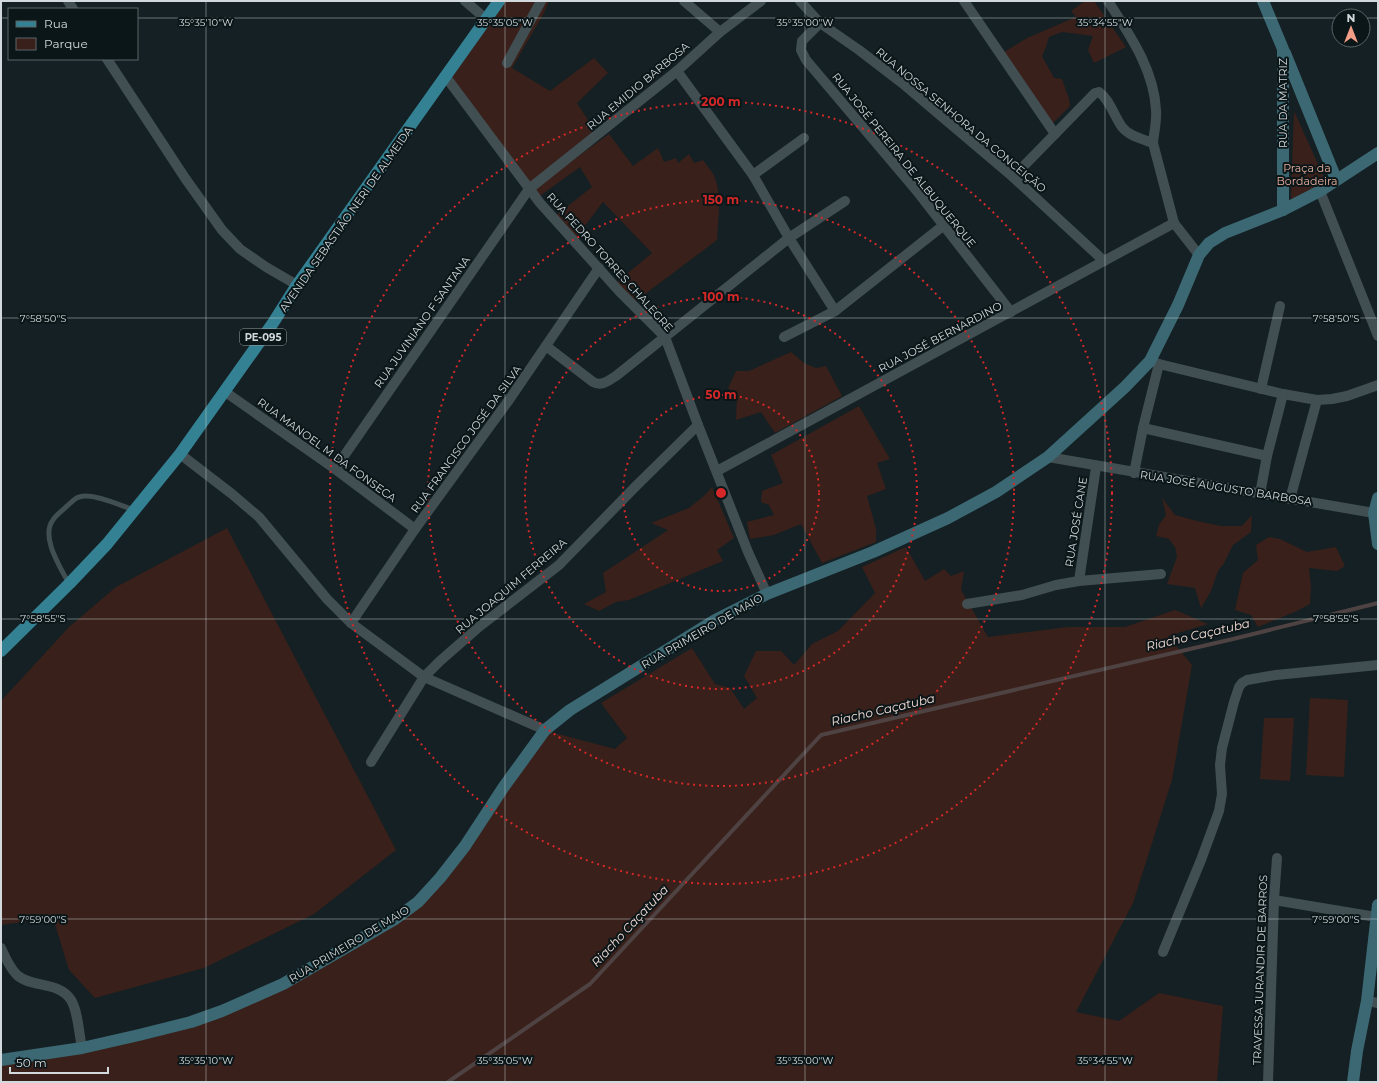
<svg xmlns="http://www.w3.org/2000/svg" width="1379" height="1083" font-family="Montserrat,sans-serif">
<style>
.green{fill:#39201a}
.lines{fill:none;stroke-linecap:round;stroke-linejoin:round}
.stream{stroke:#4e4242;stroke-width:4}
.lane{stroke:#414e52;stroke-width:5}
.street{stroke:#414e52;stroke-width:10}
.secondary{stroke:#3b6873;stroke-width:12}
.primary{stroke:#348193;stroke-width:12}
.ticks{fill:none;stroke:#d2d9dc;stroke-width:1;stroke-opacity:0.45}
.ring{fill:none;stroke:#d62828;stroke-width:2;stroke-dasharray:2 4}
.labels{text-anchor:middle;stroke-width:4;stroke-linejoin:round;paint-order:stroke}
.shield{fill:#0b1619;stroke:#969ea2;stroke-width:1}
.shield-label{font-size:10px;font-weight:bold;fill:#d2d9dc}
.street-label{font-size:11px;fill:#d2d9dc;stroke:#0b1619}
.park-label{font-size:11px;fill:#eaaf9e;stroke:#0b1619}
.water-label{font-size:12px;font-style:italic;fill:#f8ded7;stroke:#0b1619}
.ticks-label{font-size:10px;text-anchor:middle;fill:#d2d9dc;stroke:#0b1619;stroke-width:4;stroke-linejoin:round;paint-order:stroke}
.centre{fill:#d62828;stroke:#0b1619;stroke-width:2}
.ring-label{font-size:12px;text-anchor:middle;font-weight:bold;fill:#d62828;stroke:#0b1619;stroke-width:4;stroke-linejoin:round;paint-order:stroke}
</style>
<rect width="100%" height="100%" fill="#142023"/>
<g class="green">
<path d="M502,1h47l-5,12 -32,55 38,23 44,-33 14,15 -31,30 20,31 -31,31 43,-31 24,32 25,-18 6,14 12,-4 2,5 11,-9 5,9 9,-3c4,6 10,12 12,18 7,19 3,42 2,62l-84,63 -18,-19 37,-31 -49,-51 -29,38 -20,-23 38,-30 -12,-20 -43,31 -93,-115z"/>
<polygon points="1085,1 1094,1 1126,47 1094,63 1088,50 1093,36 1062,32 1049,37 1046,47 1042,56 1054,78 1062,79 1069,99 1070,106 1052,124 1004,52 1027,38 1076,17 1071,11"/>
<polygon points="1294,111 1326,182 1291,200"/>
<polygon points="791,352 804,363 816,368 826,366 842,396 775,433 761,412 736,420 737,395 728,388 736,371 749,371"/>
<polygon points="859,406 890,459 877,463 886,489 867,496 876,529 876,542 822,563 801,524 774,535 750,539 747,522 774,515 769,505 761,502 762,491 783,483 771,455"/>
<polygon points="712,487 734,538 717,550 723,561 629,600 616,602 599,611 584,604 606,592 603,573 650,542 668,530 651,523 689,508 704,496"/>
<polygon points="1162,498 1175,515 1197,521 1221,526 1242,526 1252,515 1251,532 1233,545 1224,563 1218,571 1211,591 1201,608 1195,588 1167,584 1177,557 1175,547 1169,539 1156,536 1159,525 1166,515"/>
<polygon points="227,528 396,850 314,914 204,968 95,998 69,970 53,918 1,925 1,701 69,627 116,587"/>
<polygon points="1269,537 1280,539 1307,552 1336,547 1345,566 1337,571 1309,568 1311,587 1310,604 1297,611 1258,627 1251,615 1235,610 1243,573 1258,560 1256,545"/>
<polygon points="906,547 925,581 944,569 951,576 964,571 961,590 988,637 1068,627 1125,627 1175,610 1208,624 1168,636 1192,665 1172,780 1133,903 1076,1012 1119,1021 1159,993 1223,1006 1217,1082 1,1082 1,1065 156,1037 294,979 414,910 543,730 615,749 627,738 601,703 692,648 715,684 730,688 744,709 757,698 744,676 756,651 781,651 794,665 812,644 838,631 875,593 862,567"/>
<polygon points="1310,698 1348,700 1344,777 1306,775"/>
<polygon points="1264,718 1294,718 1290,781 1260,779"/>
</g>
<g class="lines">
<polyline class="stream" points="448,1082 590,984 821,735 1233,639 1378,603"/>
<path class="lane" d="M69,584c-8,-16 -29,-47 -16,-64 3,-5 9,-9 13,-13 7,-6 11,-12 21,-11 13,0 35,10 47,14"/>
<g class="street">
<polyline points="68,1 73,9"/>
<polyline points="465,1 486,19"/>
<polyline points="684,1 720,32"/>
<polyline points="800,1 820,23 859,50 902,83 1013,177 1104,261"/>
<polyline points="964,1 1055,134"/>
<path d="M1108,1c21,33 46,68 48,109 1,11 -2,22 -3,33"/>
<polyline points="820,23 802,41 801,50 806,60 916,190 1011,312"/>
<polyline points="107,59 185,178 222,230 240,249 266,267 297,285"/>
<polyline points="507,63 541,1"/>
<polyline points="677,71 753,175 789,238 835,311"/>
<polyline points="446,77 540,203 619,291 665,337 698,425 748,552 767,594"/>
<polyline points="753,175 804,138"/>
<path d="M1013,177l82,-84 4,-1c11,8 15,24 23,35 7,9 20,12 31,16l21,80 25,32"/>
<polyline points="1320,191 1378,336"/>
<polyline points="784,337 835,311 944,225"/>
<path d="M546,346l47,36c9,5 16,-2 23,-6l173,-138 56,-37"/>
<polyline points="1150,361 1159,364 1283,394 1317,400 1332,399 1347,396 1378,385"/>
<polyline points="1261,389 1280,306"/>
<polyline points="224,391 335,469 415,529"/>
<polyline points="1143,428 1267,456"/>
<polyline points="180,454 232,494 259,517 327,599 351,623 424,677 545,730"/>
<polyline points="1048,457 1374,513"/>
<polyline points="335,469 529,189 677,71 720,32 761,1"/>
<polyline points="717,471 1174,223"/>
<polyline points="1134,473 1143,428 1159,364"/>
<polyline points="1260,494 1267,456 1283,394"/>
<polyline points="1290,499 1317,400"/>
<polyline points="1079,581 1096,467"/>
<polyline points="967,604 1022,595 1056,585 1079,581 1161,574"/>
<polyline points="351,623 415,529 509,400 599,268"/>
<polyline points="371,762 424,677 440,661 480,626 559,565 636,486 698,425"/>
<polyline points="1274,900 1376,917"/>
<path d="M1,948c4,9 8,19 16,27 14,13 42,6 54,25 7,11 8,34 11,48"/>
<polyline points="1163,952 1201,860 1219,811 1222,794 1220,765 1222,748 1234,702 1239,687 1242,683 1247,680 1276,675 1378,665"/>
<polyline points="1367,1001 1378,1003"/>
<polyline points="1268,1082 1274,900 1277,858"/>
</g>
<g class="secondary">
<polyline points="1263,1 1283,49 1283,210"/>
<polyline points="1285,53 1336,179"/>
<polyline points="1378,498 1374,513 1378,544"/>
<polyline points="1,1060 82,1048 139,1035 191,1022 222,1011 283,984 395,919 418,902 440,878 465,846 503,788 545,730 570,710 715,620 767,594 873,552 948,518 996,492 1048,457 1125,387 1150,361 1178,305 1199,255 1209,243 1225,233 1283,210 1320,191 1378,153"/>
<polyline points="1353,1082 1357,1051 1367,1001 1378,905"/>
</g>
<polyline class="primary" points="1,651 69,584 107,544 180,454 273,323 297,285 499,1"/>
</g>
<path class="ticks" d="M206,1v1081M505,1v1081M805,1v1081M1105,1v1081M1,18h8M137,18h1202M1363,18h15M1,318h1377M1,619h1377M1,919h1377"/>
<g class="ring">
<circle cx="721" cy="493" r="98"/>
<circle cx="721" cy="493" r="196"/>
<circle cx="721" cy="493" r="293"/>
<circle cx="721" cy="493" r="391"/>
</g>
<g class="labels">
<rect class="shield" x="240" y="329" width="46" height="16" rx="3"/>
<g class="shield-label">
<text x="263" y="341">PE-095</text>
</g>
<g class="street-label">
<text transform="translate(638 86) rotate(-40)" y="4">RUA EMIDIO BARBOSA</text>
<text transform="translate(1283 103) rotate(-90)" y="4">RUA DA MATRIZ</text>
<text transform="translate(961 120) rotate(40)" y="4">RUA NOSSA SENHORA DA CONCEIÇÃO</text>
<text transform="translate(904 160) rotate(51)" y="4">RUA JOSÉ PEREIRA DE ALBUQUERQUE</text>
<text transform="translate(346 219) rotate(-55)" y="4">AVENIDA SEBASTIÃO NERI DE ALMEIDA</text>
<text transform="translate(610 262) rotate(48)" y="4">RUA PEDRO TORRES CHALEGRE</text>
<text transform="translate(422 322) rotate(-55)" y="4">RUA JUVINIANO F SANTANA</text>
<text transform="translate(940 337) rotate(-28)" y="4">RUA JOSÉ BERNARDINO</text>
<text transform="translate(466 439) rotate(-54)" y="4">RUA FRANCISCO JOSÉ DA SILVA</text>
<text transform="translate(327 450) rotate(36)" y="4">RUA MANOEL M DA FONSECA</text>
<text transform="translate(1226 488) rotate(9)" y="4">RUA JOSÉ AUGUSTO BARBOSA</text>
<text transform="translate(1076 522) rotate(-81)" y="4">RUA JOSÉ CANE</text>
<text transform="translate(511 586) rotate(-40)" y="4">RUA JOAQUIM FERREIRA</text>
<text transform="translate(702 631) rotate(-30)" y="4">RUA PRIMEIRO DE MAIO</text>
<text transform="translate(349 944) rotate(-31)" y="4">RUA PRIMEIRO DE MAIO</text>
<text transform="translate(1260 970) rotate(-88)" y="4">TRAVESSA JURANDIR DE BARROS</text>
</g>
<g class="park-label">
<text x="1307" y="172">Praça da<tspan x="1307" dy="13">Bordadeira</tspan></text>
</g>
<g class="water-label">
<text transform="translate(1198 635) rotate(-13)" y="4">Riacho Caçatuba</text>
<text transform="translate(883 710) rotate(-13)" y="4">Riacho Caçatuba</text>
<text transform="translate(630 926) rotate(-47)" y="4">Riacho Caçatuba</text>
</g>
</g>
<g class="ticks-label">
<text x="206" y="26">35°35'10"W</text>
<text x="505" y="26">35°35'05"W</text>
<text x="805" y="26">35°35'00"W</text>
<text x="1105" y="26">35°34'55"W</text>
<text x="43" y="322">7°58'50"S</text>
<text x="1336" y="322">7°58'50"S</text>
<text x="43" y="622">7°58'55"S</text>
<text x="1336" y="622">7°58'55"S</text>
<text x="43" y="923">7°59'00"S</text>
<text x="1336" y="923">7°59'00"S</text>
<text x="206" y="1064">35°35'10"W</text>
<text x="505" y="1064">35°35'05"W</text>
<text x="805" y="1064">35°35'00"W</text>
<text x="1105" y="1064">35°34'55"W</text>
</g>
<circle cx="721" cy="493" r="6" class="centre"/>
<g class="ring-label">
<text x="721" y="106">200 m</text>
<text x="721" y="204">150 m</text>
<text x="721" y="301">100 m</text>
<text x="721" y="399">50 m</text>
</g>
<rect width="1379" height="1083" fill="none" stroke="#d2d9dc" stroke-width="4"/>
<rect x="8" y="8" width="130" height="52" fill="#0b1619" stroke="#5b6467"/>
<rect x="16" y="21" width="20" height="6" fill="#348193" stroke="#5b6467"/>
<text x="44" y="28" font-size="12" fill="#d2d9dc">Rua</text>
<rect x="16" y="38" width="20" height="12" fill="#39201a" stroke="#5b6467"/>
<text x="44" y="48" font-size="12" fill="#d2d9dc">Parque</text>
<g transform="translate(1351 28)"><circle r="19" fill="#0b1619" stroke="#5b6467"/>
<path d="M0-3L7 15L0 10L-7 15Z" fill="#f49e87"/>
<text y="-6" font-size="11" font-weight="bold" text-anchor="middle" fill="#d2d9dc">N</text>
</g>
<path d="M10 1067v6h98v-6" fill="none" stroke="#d2d9dc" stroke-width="2"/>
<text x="16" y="1067" font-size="12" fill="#d2d9dc" stroke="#0b1619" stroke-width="3" paint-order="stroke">50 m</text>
</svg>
